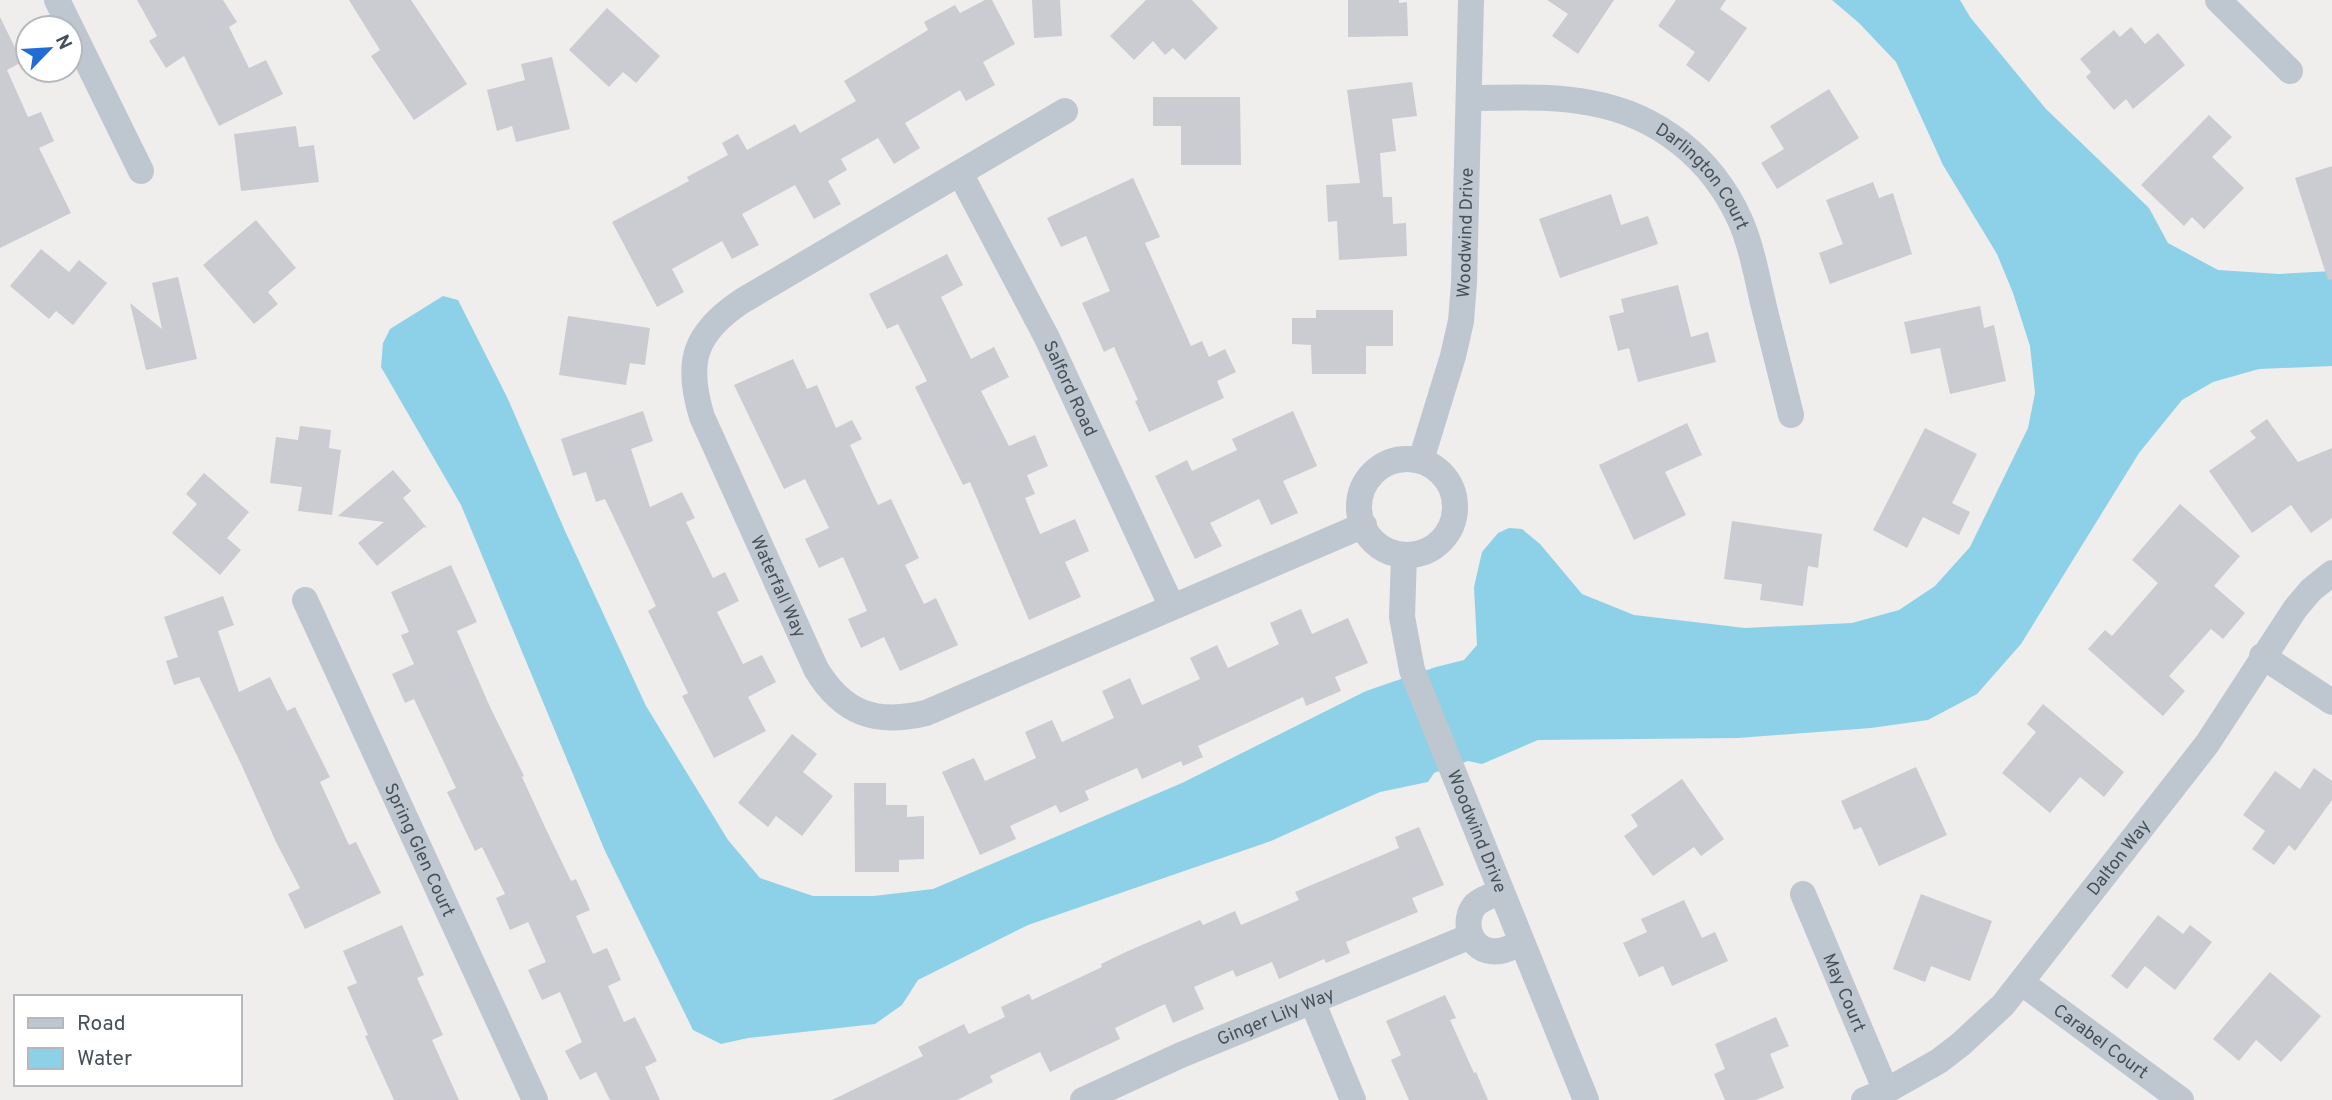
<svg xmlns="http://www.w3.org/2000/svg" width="2332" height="1100" font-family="Overpass,sans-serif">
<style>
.water{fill:#8cd1e7}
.building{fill:#caccd2}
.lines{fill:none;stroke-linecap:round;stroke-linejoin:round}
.minor{stroke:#bec7cf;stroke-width:26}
.labels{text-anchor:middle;stroke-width:5;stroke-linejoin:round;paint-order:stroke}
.street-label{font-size:18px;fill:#465059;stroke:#fff}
</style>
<rect width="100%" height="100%" fill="#f0eded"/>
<polygon class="water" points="1832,0 1960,0 1970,17 2046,109 2149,208 2168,243 2218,270 2279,274 2332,271 2332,366 2259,369 2213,382 2182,400 2139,453 2021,644 1977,694 1928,720 1871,728 1738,738 1538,740 1482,764 1468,761 1434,773 1428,782 1380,792 1271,841 1028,925 918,980 902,1005 875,1024 748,1038 721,1044 693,1030 605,851 461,505 381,367 383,343 390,329 443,296 458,300 507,397 565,531 646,706 728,840 760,878 813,896 874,896 933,889 1182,783 1366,691 1436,667 1464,660 1477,645 1474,587 1482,552 1498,533 1509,528 1522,529 1540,544 1582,594 1634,615 1745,628 1852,623 1899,610 1935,586 1970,547 2028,428 2035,393 2030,346 2013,293 1997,254 1943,165 1896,62 1859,23"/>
<g class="building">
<polygon points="137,0 223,0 237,22 229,27 249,68 266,60 283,94 219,126 184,56 166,68 149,41 157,36"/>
<polygon points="349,0 411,0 467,84 414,120 371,56 380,50"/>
<polygon points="985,0 992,0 1015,44 983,62 995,85 966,101 960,90 905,123 920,148 894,164 878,138 841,159 847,170 828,181 841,204 814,219 795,185 742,214 759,245 732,259 722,241 672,269 684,292 657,307 612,222 689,181 687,177 728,155 722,143 738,134 747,150 795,124 800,133 856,101 844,81 928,30 924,22 955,5 960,13"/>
<polygon points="1032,0 1060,0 1062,36 1034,38"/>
<polygon points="1146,0 1192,0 1218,28 1185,60 1173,48 1165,55 1153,41 1134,60 1110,36"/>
<polygon points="1348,0 1399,0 1399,3 1407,2 1408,36 1348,37"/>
<polygon points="1547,0 1614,0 1578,54 1552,36 1568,14"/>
<polygon points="1676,0 1726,0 1720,9 1747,28 1709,82 1686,65 1695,52 1658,26"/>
<polygon points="607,8 660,56 636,83 623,72 609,87 569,50"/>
<polygon points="0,17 22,62 7,70 28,117 41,112 54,141 39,148 71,213 0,248"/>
<polygon points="2131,27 2145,44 2158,33 2185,65 2133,109 2126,99 2114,110 2086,77 2091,72 2080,59 2114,30 2120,37"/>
<polygon points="552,57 570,129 516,142 512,126 497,131 487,90 525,80 521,64"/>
<polygon points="1412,82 1417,116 1392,119 1396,151 1380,153 1383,197 1392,197 1393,224 1406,223 1407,256 1339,260 1337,221 1328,222 1326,185 1360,183 1347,90"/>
<polygon points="1829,89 1859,138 1777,189 1761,163 1784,149 1770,126"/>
<polygon points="1153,97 1240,97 1241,165 1181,165 1181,126 1153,126"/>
<polygon points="2209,115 2232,137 2212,157 2244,188 2204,229 2192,217 2184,226 2141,185"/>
<polygon points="296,126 299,147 314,145 319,182 241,191 234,134"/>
<polygon points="2332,166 2332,279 2328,280 2295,178"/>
<polygon points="1133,178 1160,237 1145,243 1191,346 1202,341 1209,357 1225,349 1236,372 1217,381 1224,398 1149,432 1135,401 1138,400 1114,347 1104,352 1082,303 1110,291 1086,236 1061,247 1047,218"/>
<polygon points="1873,182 1879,198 1893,193 1912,254 1830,284 1819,253 1843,244 1826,200"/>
<polygon points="1611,194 1621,225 1648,216 1658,244 1560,278 1539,219"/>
<polygon points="256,220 296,268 268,292 278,304 254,324 203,265"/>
<polygon points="41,249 69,272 79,260 107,283 73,325 56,311 49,319 10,286"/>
<polygon points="947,254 963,285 941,297 971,359 994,347 1009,377 981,391 1009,446 1035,435 1048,466 1027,475 1035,494 1025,498 1040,534 1075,519 1089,551 1065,562 1081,597 1029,620 970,482 963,485 915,387 927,381 898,324 887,329 869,294"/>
<polygon points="178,277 197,359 146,370 130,303 162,329 152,283"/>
<polygon points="1678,285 1691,337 1708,332 1716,362 1638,382 1629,348 1618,351 1609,316 1624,312 1621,299"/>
<polygon points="1980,306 1984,328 1994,325 2006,381 1950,394 1940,348 1911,354 1904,322"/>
<polygon points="1316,310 1393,310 1393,346 1366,346 1366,374 1312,374 1311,345 1292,344 1292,318 1316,318"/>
<polygon points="568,316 650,328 645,365 630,363 626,385 559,375"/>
<polygon points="793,359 807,389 817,385 836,428 852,420 862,439 850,445 878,505 891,499 919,558 905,565 924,604 936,598 958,645 900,671 884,637 861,648 848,619 867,611 843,557 819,568 805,539 829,528 805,479 784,489 734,385"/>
<polygon points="643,411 653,441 631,449 650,507 682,492 695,518 686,522 713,578 725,572 739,601 717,612 743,664 762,655 776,682 748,697 766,731 714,758 682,696 688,693 648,611 656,606 605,499 596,502 586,472 573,476 561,439"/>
<polygon points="1293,411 1317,466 1283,481 1298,513 1271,525 1259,499 1210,523 1222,546 1195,559 1155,476 1187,460 1192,471 1237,450 1232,439"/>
<polygon points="2267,419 2298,462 2332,448 2332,518 2311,533 2291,505 2252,533 2209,471 2256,438 2250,431"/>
<polygon points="1687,423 1702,455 1665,472 1686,515 1634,540 1599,465"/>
<polygon points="300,426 331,430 329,448 341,450 332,515 298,511 302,487 270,483 276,437 298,440"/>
<polygon points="1925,428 1977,454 1952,503 1970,512 1959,535 1923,517 1907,548 1873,530"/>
<polygon points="393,470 411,491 403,498 427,528 424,527 377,566 358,543 384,522 338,516"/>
<polygon points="204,473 249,512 227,538 241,550 220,575 172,533 197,504 186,494"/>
<polygon points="2180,504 2240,556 2214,586 2245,613 2223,639 2211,629 2169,676 2185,691 2163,716 2088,649 2105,630 2112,636 2158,583 2132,560"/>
<polygon points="1732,521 1822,534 1818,568 1808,566 1803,606 1760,600 1762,584 1724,579"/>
<polygon points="451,565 477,622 457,631 490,707 524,776 522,777 544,825 571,881 576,879 590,910 576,916 593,954 607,948 621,980 608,986 624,1022 635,1017 657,1061 645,1067 660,1100 610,1100 596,1072 580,1080 565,1051 582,1042 560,992 542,1000 528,970 546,962 528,922 510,930 496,898 505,894 482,847 475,851 447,792 456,788 414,699 405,703 392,674 414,664 401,635 409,632 391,592"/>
<polygon points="223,596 234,625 218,631 239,692 270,677 287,711 295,707 330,777 320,782 349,845 356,842 381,893 305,929 288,894 300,888 276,842 242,766 199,677 174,685 166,661 178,657 164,617"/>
<polygon points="1301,609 1312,634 1348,618 1368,663 1335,677 1341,691 1306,706 1303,697 1198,746 1203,757 1183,766 1181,761 1142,779 1137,768 1085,791 1089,800 1060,813 1056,805 1010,826 1016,839 980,855 942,772 974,758 985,781 1036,758 1025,732 1052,720 1062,742 1114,718 1102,691 1130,678 1142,705 1200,679 1190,658 1217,645 1228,668 1279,644 1270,623"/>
<polygon points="2043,704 2124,772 2104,797 2080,777 2050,813 2002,773 2036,732 2027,724"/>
<polygon points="792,734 817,754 803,772 833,796 802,836 776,816 768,827 738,803"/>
<polygon points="1916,767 1947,835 1879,866 1861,827 1854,830 1841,801"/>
<polygon points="2314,768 2332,781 2332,800 2295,851 2289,845 2274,865 2252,849 2265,831 2243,815 2275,771 2300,789"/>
<polygon points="1682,779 1724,839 1701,856 1694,847 1653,876 1624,836 1638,826 1631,815"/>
<polygon points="854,783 886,783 886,805 907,805 907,817 924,816 924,859 899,860 899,872 855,872"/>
<polygon points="1419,827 1444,885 1412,898 1418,912 1346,942 1350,953 1326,963 1324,959 1279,979 1272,962 1236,977 1233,970 1194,987 1204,1009 1173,1023 1165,1004 1115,1028 1120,1039 1050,1072 1040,1052 990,1076 993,1082 957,1100 832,1100 923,1056 918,1047 964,1024 969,1034 1005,1017 1001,1007 1029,994 1032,1000 1102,967 1101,964 1128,951 1200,920 1203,925 1235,911 1241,925 1299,900 1295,892 1399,848 1395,837"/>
<polygon points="1921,894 1992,921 1970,981 1931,966 1925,982 1893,969"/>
<polygon points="1684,900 1702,938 1715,932 1728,961 1672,986 1663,966 1639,977 1623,943 1647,932 1641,919"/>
<polygon points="2158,915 2183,934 2190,925 2212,942 2175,990 2145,966 2127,989 2111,976"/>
<polygon points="402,925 424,975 417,978 443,1035 432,1040 459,1100 394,1100 365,1036 368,1035 347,987 357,983 343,951"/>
<polygon points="2270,972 2321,1016 2281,1062 2256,1040 2239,1061 2213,1039"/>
<polygon points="1445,995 1456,1018 1450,1020 1474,1073 1476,1072 1488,1100 1409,1100 1391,1060 1401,1055 1386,1021"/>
<polygon points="1776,1017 1789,1046 1770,1054 1784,1088 1756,1100 1725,1100 1714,1074 1725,1069 1715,1044"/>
</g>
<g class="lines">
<g class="minor">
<polyline points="57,0 141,171"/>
<polyline points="2218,0 2290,71"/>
<path id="s1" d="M1469,98c40,0 83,-3 122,5 67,12 121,55 149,117 12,27 17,58 24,87 9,36 18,72 27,108"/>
<path id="s2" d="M1065,111l-323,190c-48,32 -57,61 -40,116l114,252c27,45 60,56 110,44l438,-188"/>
<path id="s3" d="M960,173l87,165 125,269"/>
<circle cx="1407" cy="507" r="48"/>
<path id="s4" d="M1421,460l32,-104 8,-35 3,-38 7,-283"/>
<path id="s5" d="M1404,555l-2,62 10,53 174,430"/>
<path id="s6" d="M305,600l230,500"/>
<polyline points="2262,656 2332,702"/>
<path d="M1501,892c-8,3 -18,6 -25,12 -14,14 -8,45 15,47 11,2 21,-4 31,-8"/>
<path id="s7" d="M1803,894l83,197"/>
<path id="s8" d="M2022,983l159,117"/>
<polyline points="1312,1001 1353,1100"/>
<path id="s9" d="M1083,1100l98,-45 290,-119"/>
<path id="s10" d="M1864,1100l22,-9 53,-30 22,-17 42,-39 204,-261 88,-135 16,-19 21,-17"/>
</g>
</g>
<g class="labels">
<g class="street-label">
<text dy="6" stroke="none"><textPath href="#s1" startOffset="261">Darlington Court</textPath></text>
<text dy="6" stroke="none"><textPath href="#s4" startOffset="233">Woodwind Drive</textPath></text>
<text dy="6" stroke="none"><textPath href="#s3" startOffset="242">Salford Road</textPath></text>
<text dy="6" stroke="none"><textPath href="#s2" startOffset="696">Waterfall Way</textPath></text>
<text dy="6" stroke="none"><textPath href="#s5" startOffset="290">Woodwind Drive</textPath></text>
<text dy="6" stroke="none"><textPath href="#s6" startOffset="275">Spring Glen Court</textPath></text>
<text dy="6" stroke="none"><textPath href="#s10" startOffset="357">Dalton Way</textPath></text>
<text dy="6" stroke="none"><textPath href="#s7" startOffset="107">May Court</textPath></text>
<text dy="6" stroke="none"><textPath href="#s9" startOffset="210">Ginger Lily Way</textPath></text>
<text dy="6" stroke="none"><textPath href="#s8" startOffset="98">Carabel Court</textPath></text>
</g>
</g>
<rect x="14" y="995" width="228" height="91" fill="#ffffff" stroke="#b5b9bd" stroke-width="2"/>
<rect x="28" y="1018" width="35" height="10" fill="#bec7cf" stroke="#b5b9bd" stroke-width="2"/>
<text x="77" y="1030" font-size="21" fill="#465059">Road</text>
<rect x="28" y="1048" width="35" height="21" fill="#8cd1e7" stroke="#b5b9bd" stroke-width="2"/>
<text x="77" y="1065" font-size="21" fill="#465059">Water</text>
<g transform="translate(49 49) rotate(65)"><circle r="33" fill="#ffffff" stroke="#b5b9bd" stroke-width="2"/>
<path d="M0-5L12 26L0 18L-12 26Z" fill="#216bd5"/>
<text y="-10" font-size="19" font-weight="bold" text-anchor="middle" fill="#465059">N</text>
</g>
</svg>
